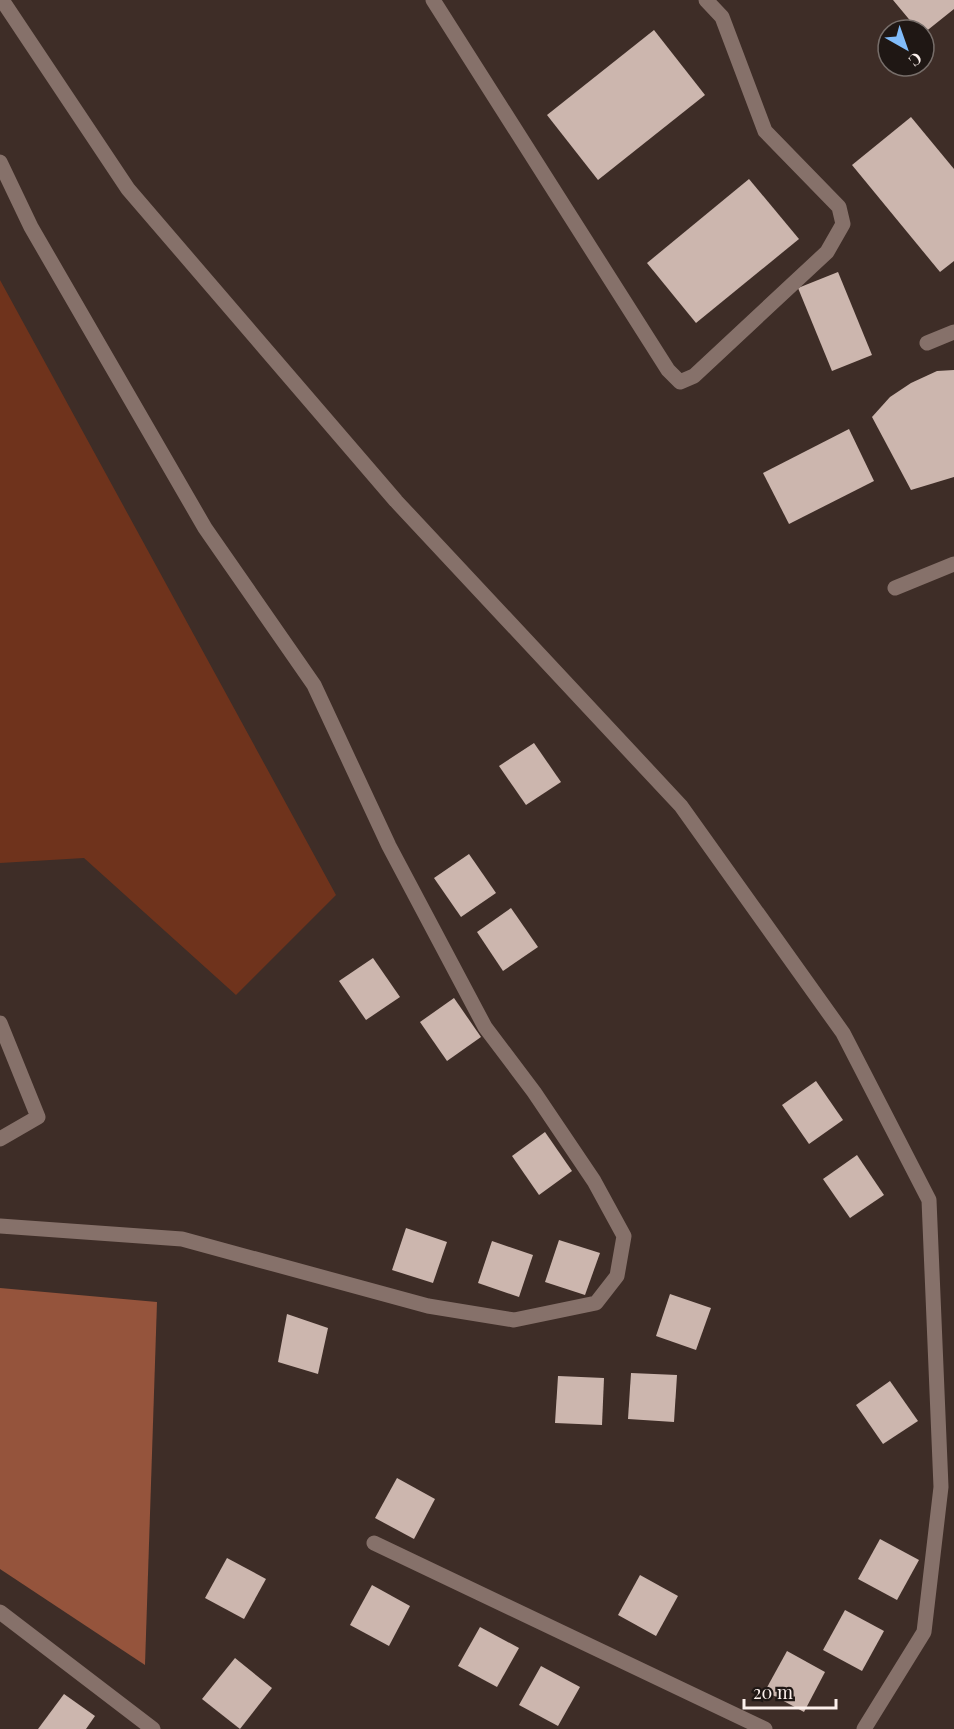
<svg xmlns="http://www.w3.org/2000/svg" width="954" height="1729" font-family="'Playfair Display',serif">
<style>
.green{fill:#6f331c}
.forest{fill:#95543c}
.building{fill:#ccb6ae}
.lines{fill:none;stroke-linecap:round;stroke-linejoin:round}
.lane{stroke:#86716a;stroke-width:15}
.street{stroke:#86716a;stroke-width:15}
</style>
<rect width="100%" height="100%" fill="#3e2d27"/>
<polygon class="green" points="0,280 336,895 236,995 84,858 0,863"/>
<polygon class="forest" points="0,1288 157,1302 145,1665 0,1569"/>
<g class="building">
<polygon points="893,0 954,0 954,9 924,33 924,30 918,30"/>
<polygon points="654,30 705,95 598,180 547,115"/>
<polygon points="911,117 954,169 954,261 940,272 852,165"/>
<polygon points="749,179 799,239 696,323 647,263"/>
<polygon points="838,272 872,355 832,371 798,288"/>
<polygon points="954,370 954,477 911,490 872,417 890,397 911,383 937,371"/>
<polygon points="849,429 874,481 789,524 763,473"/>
<polygon points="534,743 561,782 526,805 499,766"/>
<polygon points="469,854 496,893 461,917 434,878"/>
<polygon points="511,908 538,947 503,971 477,932"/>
<polygon points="373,958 400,997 366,1020 339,981"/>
<polygon points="454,998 481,1037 447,1061 420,1022"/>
<polygon points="816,1081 843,1120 809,1144 782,1105"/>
<polygon points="545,1132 572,1171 539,1195 512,1156"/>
<polygon points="857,1155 884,1195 850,1218 823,1179"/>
<polygon points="406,1228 447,1242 433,1283 392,1270"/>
<polygon points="559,1240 600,1253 585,1295 545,1282"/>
<polygon points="492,1241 533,1255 519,1297 478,1283"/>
<polygon points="670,1294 711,1308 696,1350 656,1336"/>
<polygon points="287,1314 328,1328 318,1374 278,1362"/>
<polygon points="631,1373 677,1375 674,1422 628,1419"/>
<polygon points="558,1376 604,1378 602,1425 555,1423"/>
<polygon points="890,1381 918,1421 883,1444 856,1405"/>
<polygon points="397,1478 435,1499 414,1539 375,1518"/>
<polygon points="880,1539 919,1560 897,1600 858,1579"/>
<polygon points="227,1558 266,1579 244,1619 205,1598"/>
<polygon points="640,1575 678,1596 656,1636 618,1615"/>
<polygon points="372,1585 410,1606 389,1646 350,1625"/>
<polygon points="845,1610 884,1631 862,1671 823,1650"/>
<polygon points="480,1627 519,1648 497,1687 458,1666"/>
<polygon points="787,1651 825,1672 804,1712 765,1691"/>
<polygon points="235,1658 272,1688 240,1729 202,1699"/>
<polygon points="541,1666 580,1687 558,1726 519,1705"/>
<polygon points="64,1694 95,1716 86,1729 38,1729"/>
</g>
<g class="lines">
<g class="lane">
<polyline points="927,343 954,332"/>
<polyline points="895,588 954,564"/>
<polyline points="0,1023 38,1117 0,1139"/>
<polyline points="374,1543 765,1729"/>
</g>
<g class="street">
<polyline points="2,0 128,189 396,501 681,806 843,1033 929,1200 941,1487 924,1632 864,1729"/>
<polyline points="433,0 668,370 680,382 694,376 827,252 843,224 839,207 765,131 722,17 706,0"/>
<polyline points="0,162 31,227 205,528 314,685 389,846 485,1027 534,1092 594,1181 624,1236 617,1276 596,1303 514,1320 428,1306 182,1239 0,1226"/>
<polyline points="0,1612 153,1729"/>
</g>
</g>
<g transform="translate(906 48) rotate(140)"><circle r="28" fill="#1f1714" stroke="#776e6a" stroke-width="1.5"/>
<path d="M0-4.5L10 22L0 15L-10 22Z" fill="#81bcfa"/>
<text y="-9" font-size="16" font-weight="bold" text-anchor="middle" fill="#fcf0ec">С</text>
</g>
<path d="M744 1699v9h92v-9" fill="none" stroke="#fcf0ec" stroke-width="3"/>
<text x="753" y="1699" font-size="18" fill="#fcf0ec" stroke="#1f1714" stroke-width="4.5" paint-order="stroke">20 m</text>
</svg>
